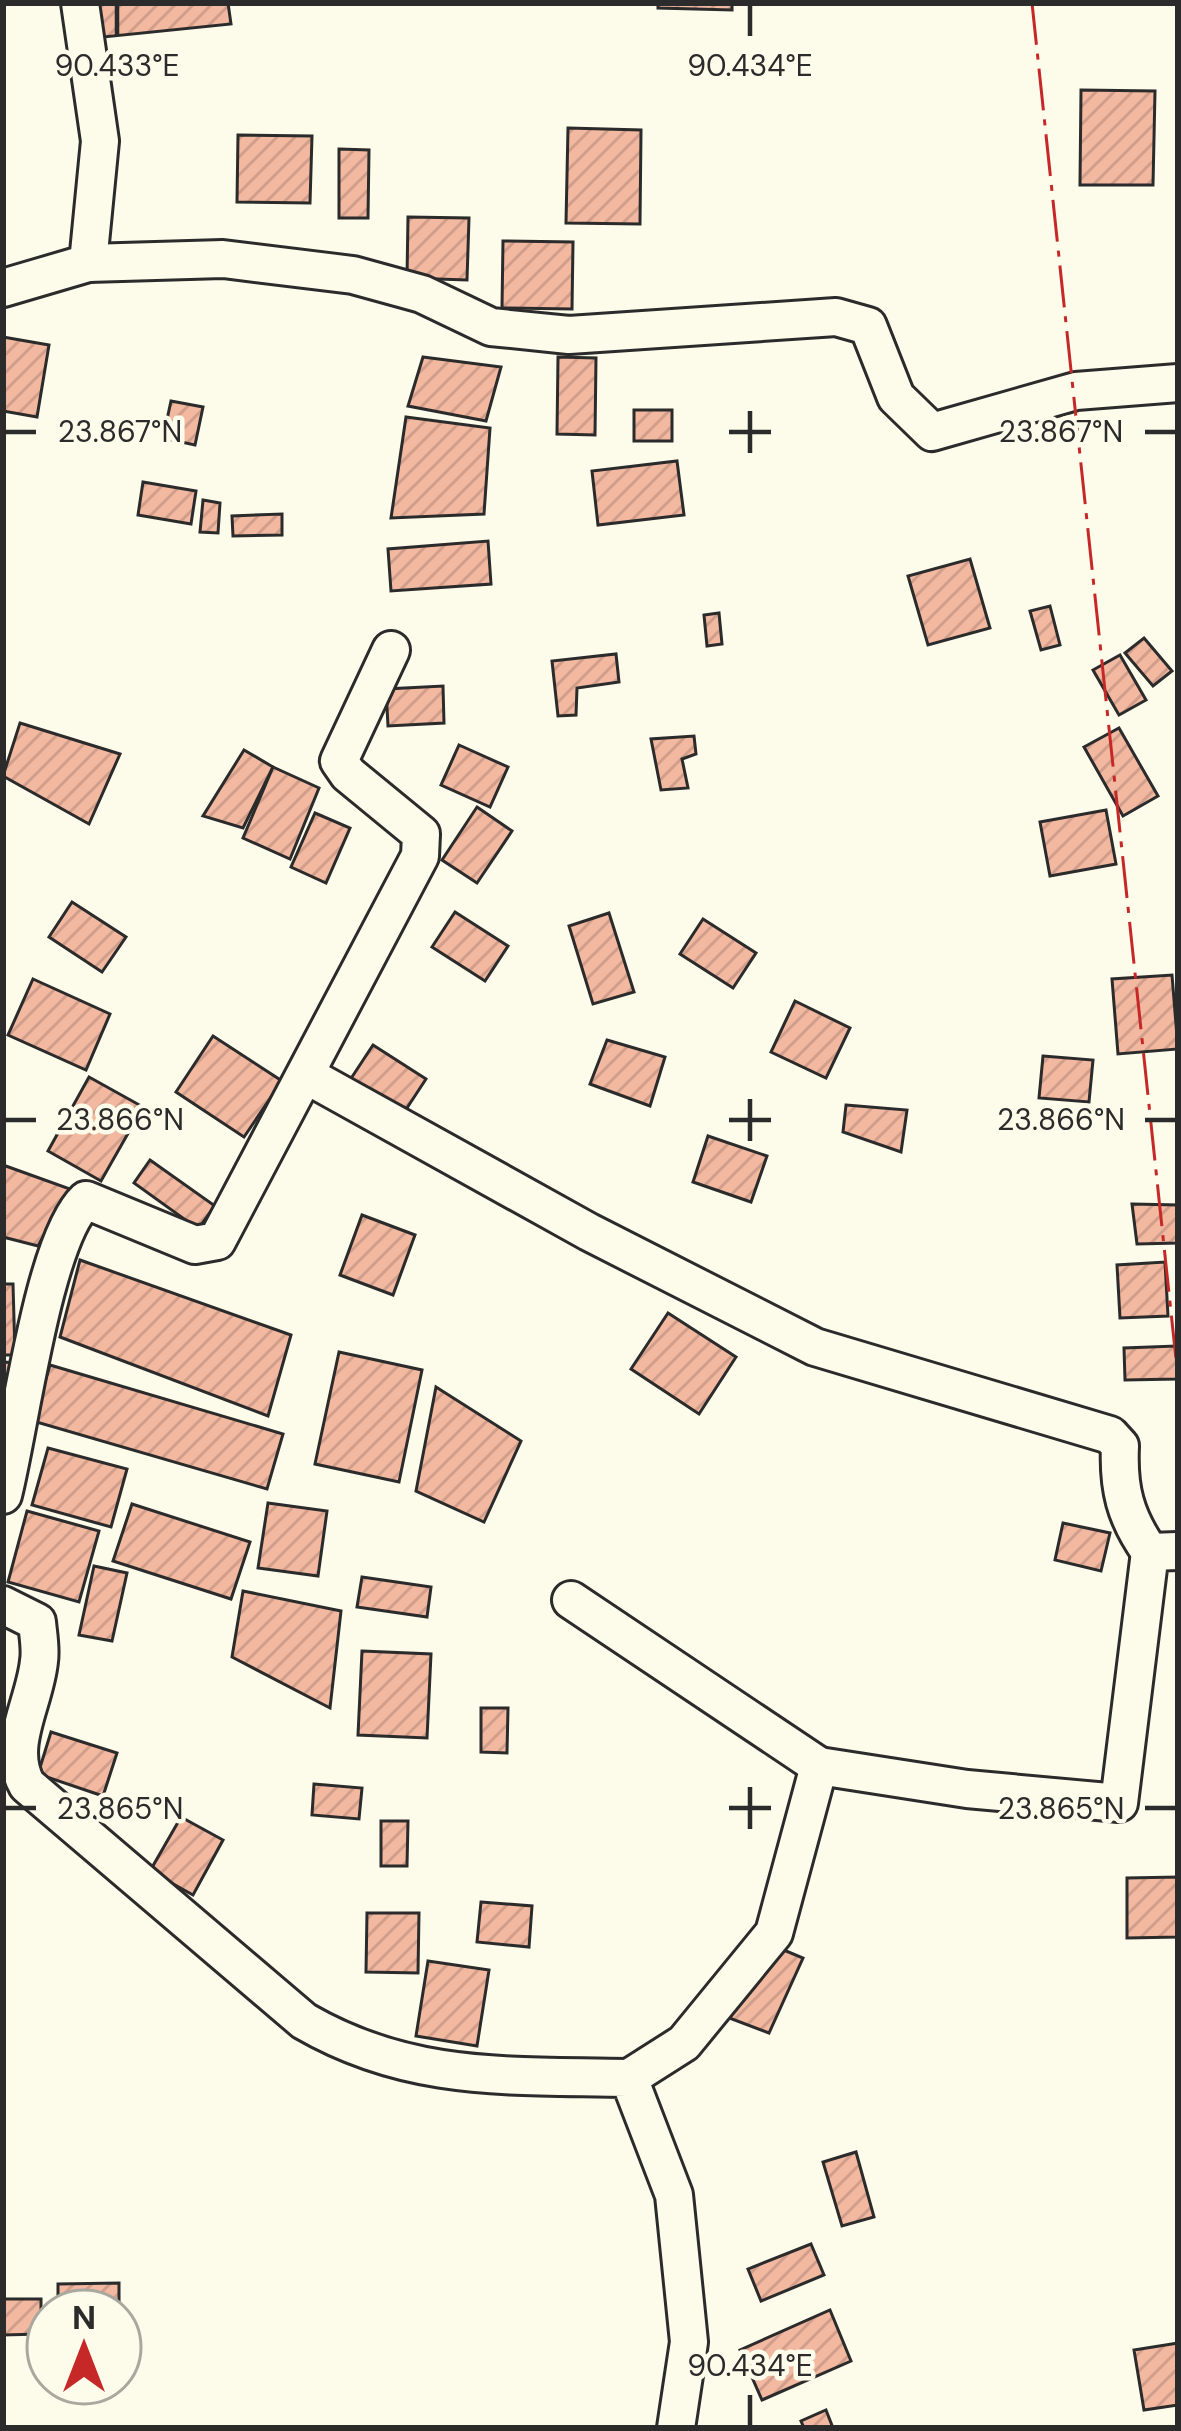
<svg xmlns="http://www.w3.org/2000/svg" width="1181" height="2431" font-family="'DM Sans',sans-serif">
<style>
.building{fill:url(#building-hatch);stroke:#2b2b2b;stroke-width:3}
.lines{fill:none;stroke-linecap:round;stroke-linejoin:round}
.street-casing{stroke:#2b2b2b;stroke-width:42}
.street{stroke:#fdfbea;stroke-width:36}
.power{stroke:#c62828;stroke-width:3;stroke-dasharray:42 9 6 9;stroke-linecap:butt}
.ticks{fill:none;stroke:#2b2b2b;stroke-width:4.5}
.ticks-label{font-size:30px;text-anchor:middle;fill:#2b2b2b;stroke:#fdfbea;stroke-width:9;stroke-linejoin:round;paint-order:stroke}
</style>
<defs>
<pattern id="building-hatch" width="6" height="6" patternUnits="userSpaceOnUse" patternTransform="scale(3)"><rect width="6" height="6" fill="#f2b8a0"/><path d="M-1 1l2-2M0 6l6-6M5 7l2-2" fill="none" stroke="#d09e8a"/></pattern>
</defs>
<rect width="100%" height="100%" fill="#fdfbea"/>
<g class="building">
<polygon points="85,3 228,3 231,24 94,38"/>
<polygon points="658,3 732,3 732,10 658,8"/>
<polygon points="1081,90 1155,91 1153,185 1080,185"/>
<polygon points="568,128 641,130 640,224 566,223"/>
<polygon points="238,135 312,136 310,203 237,202"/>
<polygon points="339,149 369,150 368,218 339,218"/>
<polygon points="408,217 469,218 467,280 407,278"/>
<polygon points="503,241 573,242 572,309 502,308"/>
<polygon points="3,337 49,345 37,417 3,411"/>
<polygon points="423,357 501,367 486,421 408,406"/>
<polygon points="558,357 596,358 595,435 557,434"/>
<polygon points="171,401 203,407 195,445 163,438"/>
<rect x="634" y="410" width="38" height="31"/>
<polygon points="406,417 490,428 484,514 391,518"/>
<polygon points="677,461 684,515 598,525 592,471"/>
<polygon points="143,482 196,491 191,524 138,515"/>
<polygon points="203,500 220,503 218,533 200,532"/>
<polygon points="282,514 282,535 233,536 232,516"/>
<polygon points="488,541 491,584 391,591 388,549"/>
<polygon points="970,559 990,628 928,645 908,576"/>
<polygon points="1050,606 1060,645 1041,650 1030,611"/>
<polygon points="719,613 722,644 707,646 704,615"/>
<polygon points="1144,638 1172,671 1153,686 1125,653"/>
<polygon points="616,654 619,682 577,688 576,715 558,716 552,661"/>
<polygon points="1120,655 1146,700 1119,715 1093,670"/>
<polygon points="443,686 444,723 388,726 386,689"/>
<polygon points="20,723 120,754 89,824 3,776"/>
<polygon points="1119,728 1158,796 1123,816 1084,747"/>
<polygon points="694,736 696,754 682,759 688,788 661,790 651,739"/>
<polygon points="459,745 508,767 490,807 441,785"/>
<polygon points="244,750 273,767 243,828 203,816"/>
<polygon points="273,767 319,788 290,859 243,838"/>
<polygon points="477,807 512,831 477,883 442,860"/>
<polygon points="1106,810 1116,864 1050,876 1040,822"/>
<polygon points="315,813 350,828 326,883 291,867"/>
<polygon points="72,902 126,937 102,972 49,937"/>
<polygon points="455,912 508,946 485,981 432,947"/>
<polygon points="609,913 634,992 593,1004 569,926"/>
<polygon points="703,919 756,953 733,988 680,954"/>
<polygon points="1172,975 1178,1049 1118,1054 1112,979"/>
<polygon points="33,979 110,1014 86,1070 8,1035"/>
<polygon points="795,1001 850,1028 826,1078 771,1052"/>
<polygon points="213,1036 282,1081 244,1137 176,1092"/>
<polygon points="607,1040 665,1057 650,1106 590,1084"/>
<polygon points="373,1045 426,1079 403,1114 350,1080"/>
<polygon points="1043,1056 1093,1060 1089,1102 1039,1098"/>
<polygon points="89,1077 143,1107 101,1181 48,1151"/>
<polygon points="846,1105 907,1110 901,1152 843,1132"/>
<polygon points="708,1136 767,1156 751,1202 693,1182"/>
<polygon points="150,1160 215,1206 198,1229 134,1183"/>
<polygon points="3,1165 70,1189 38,1246 3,1237"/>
<polygon points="1132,1204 1178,1205 1178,1243 1137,1244"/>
<polygon points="362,1215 415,1235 393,1295 340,1275"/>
<polygon points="80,1260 291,1335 268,1416 60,1337"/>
<polygon points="1165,1262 1168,1316 1120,1318 1117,1265"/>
<polygon points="3,1284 13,1284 15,1355 3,1355"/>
<polygon points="668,1313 736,1357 699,1414 631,1369"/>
<polygon points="1176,1346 1177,1379 1125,1380 1124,1348"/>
<polygon points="339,1352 422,1370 399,1482 315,1464"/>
<polygon points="3,1362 16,1363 16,1391 3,1391"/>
<polygon points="50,1365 283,1434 267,1489 33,1421"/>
<polygon points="436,1387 521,1441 484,1522 416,1491"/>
<polygon points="48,1448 127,1469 111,1527 32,1505"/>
<polygon points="268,1503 327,1511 318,1576 258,1568"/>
<polygon points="132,1504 250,1542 231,1599 113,1561"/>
<polygon points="27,1511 99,1531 79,1602 8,1582"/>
<polygon points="1063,1523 1110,1533 1101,1571 1055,1560"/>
<polygon points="94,1566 127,1573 112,1641 79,1635"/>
<polygon points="362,1577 431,1587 427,1617 357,1607"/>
<polygon points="243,1591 341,1611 330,1708 232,1657"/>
<polygon points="362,1651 431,1654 427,1738 358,1735"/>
<polygon points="481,1708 508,1708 507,1753 481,1752"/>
<polygon points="51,1732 117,1753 103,1796 38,1774"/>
<polygon points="314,1784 362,1788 359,1819 312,1815"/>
<polygon points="181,1817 223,1840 193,1895 150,1871"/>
<polygon points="381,1821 408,1821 407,1866 381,1866"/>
<polygon points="1178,1877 1178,1937 1127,1938 1127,1878"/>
<polygon points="481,1902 532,1906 529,1947 477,1942"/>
<polygon points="367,1913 419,1913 418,1973 366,1972"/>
<polygon points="767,1943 803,1958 769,2033 724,2016"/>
<polygon points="428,1961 489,1970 477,2046 416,2036"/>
<polygon points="856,2152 874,2217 842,2226 823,2162"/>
<polygon points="811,2244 824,2275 761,2301 748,2269"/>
<polygon points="119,2283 119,2311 58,2311 58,2284"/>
<polygon points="3,2299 41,2299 41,2334 3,2335"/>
<polygon points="830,2310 851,2361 762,2400 740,2350"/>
<polygon points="1178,2343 1178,2405 1144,2410 1134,2350"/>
<polygon points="826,2410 833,2428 804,2428 801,2421"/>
</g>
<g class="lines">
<defs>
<g id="street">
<polyline points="88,263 223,259 353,275 422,294 491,327 569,335 836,317 868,326 896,397 932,432 1076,391 1178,383"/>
<polyline points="3,288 88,263 100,141 80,3"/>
<path d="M308,1076l281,156 226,115 295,88 10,11c-2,42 5,71 30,106"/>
<path d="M3,1495c17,-66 40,-255 83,-295l109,45 22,-4 203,-385 1,-22 -73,-60 -9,-13 52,-111"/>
<polyline points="571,1600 819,1766"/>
<path d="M3,1605l34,17c1,12 4,27 2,39 -4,42 -34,85 -12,124l277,236c107,62 206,54 325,57l45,117 15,147 -13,86"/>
<polyline points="629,2078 684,2043 774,1933 819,1766 967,1789 1119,1803 1150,1552 1178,1551"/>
</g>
</defs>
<use href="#street" class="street-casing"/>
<use href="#street" class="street"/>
<polyline class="power" points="1032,3 1178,1378"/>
</g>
<path class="ticks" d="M117,6v30M750,6v30M750,411v42M6,432h30M729,432h42M1145,432h30M750,1099v42M6,1120h30M729,1120h42M1145,1120h30M750,1787v42M6,1808h30M729,1808h42M1145,1808h30M750,2395v30"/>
<g class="ticks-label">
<text x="117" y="76">90.433°E</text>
<text x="750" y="76">90.434°E</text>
<text x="120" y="442">23.867°N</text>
<text x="1061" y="442">23.867°N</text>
<text x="120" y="1130">23.866°N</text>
<text x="1061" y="1130">23.866°N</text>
<text x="120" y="1819">23.865°N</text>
<text x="1061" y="1819">23.865°N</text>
<text x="750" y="2376">90.434°E</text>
</g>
<rect width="1181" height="2431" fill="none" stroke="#2b2b2b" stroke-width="12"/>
<g transform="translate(84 2347)"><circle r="57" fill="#fdfbea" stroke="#a9a89e" stroke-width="3"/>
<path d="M0-9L21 45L0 30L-21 45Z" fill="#c62828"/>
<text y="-18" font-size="33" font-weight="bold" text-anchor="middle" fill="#2b2b2b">N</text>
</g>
</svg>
